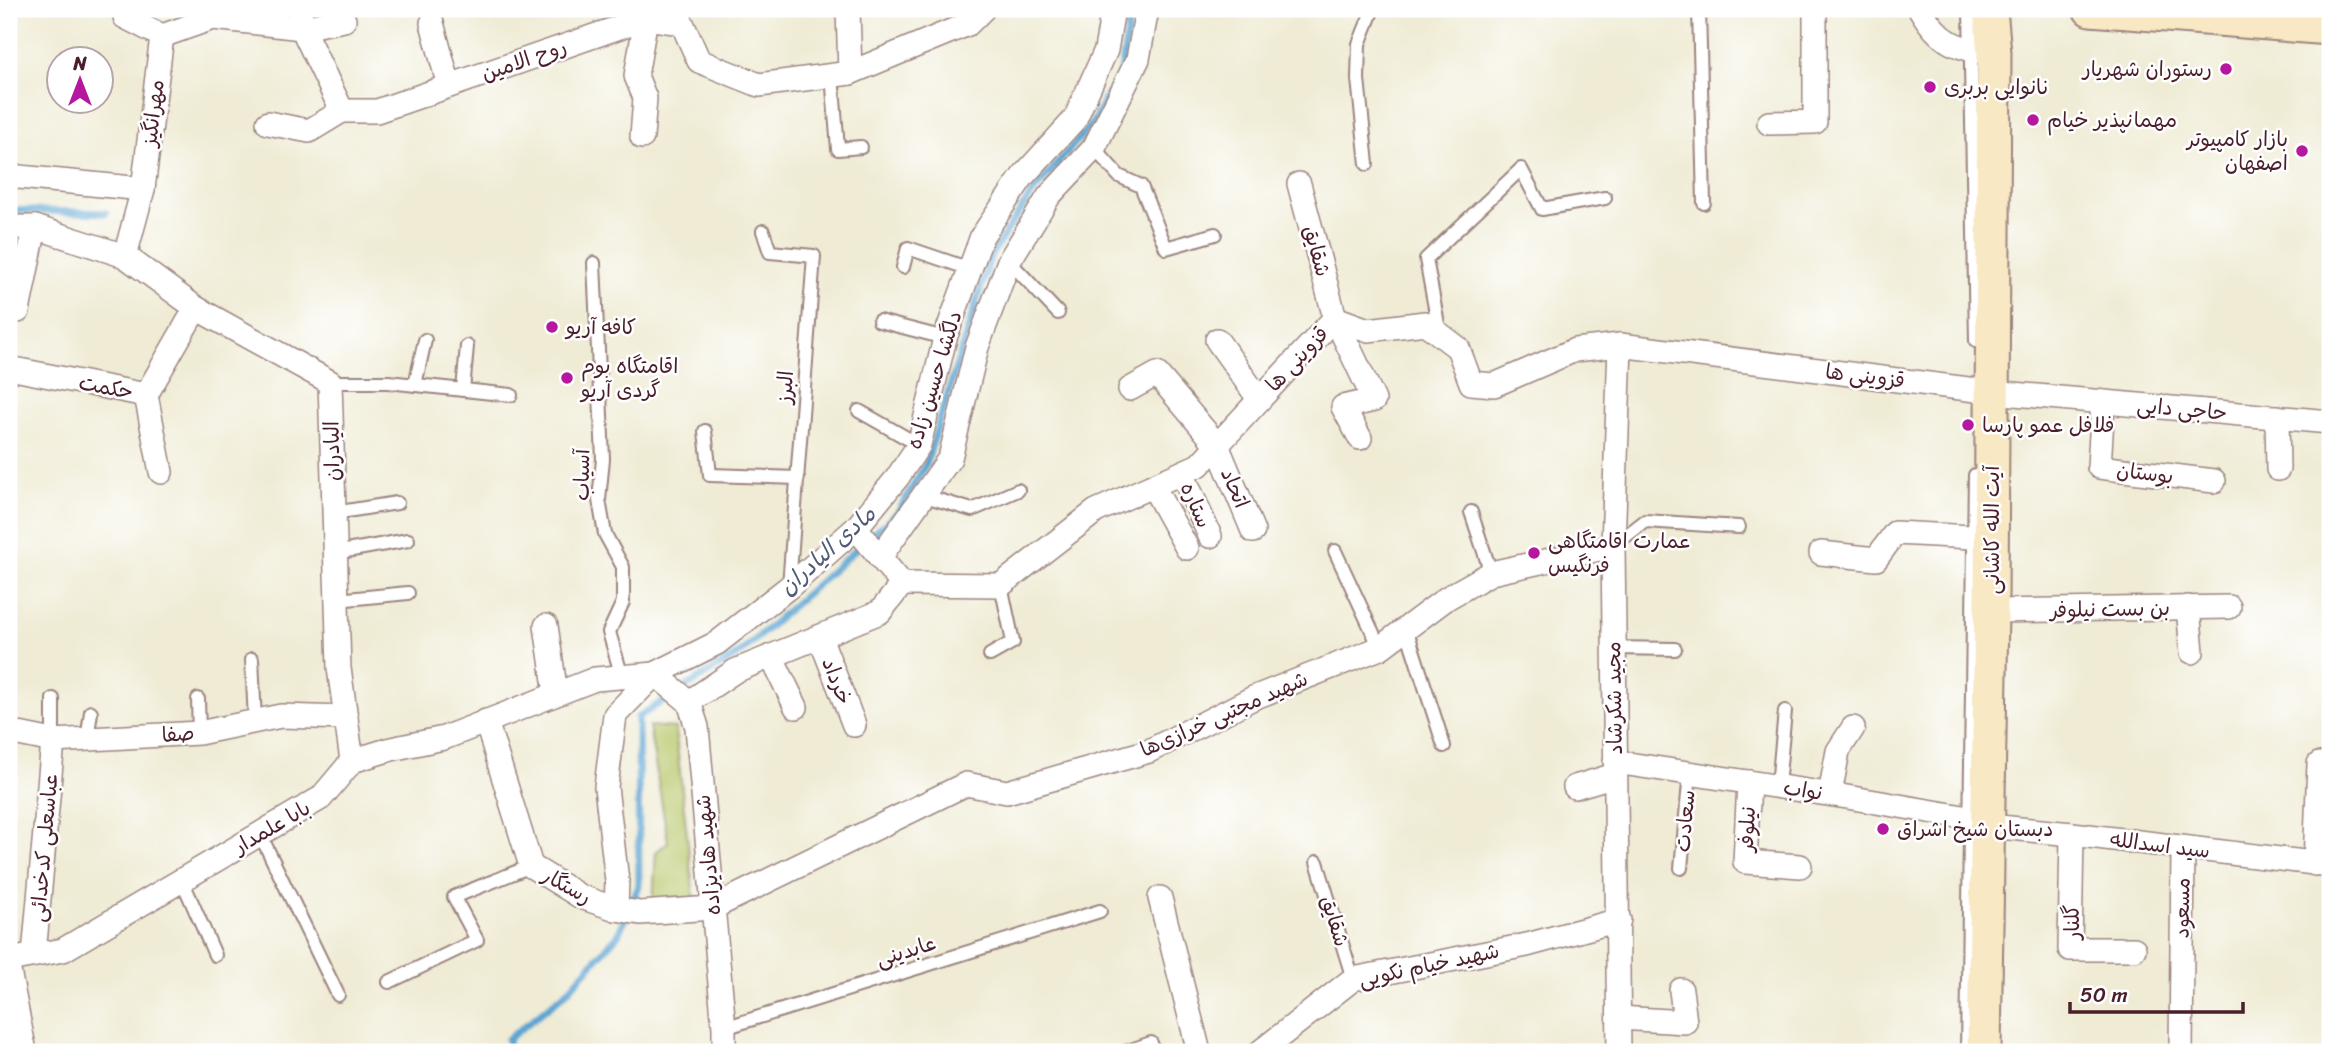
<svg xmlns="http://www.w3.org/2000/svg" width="2339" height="1061" font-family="Sriracha,'Playpen Sans Arabic',sans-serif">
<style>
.green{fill:#b7c86b;stroke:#80744b;stroke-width:2}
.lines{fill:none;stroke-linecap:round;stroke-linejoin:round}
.stream{stroke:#5ba4d2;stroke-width:7}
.lane-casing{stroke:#9c8580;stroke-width:16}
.street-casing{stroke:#9c8580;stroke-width:26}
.secondary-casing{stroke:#9c8580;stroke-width:37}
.lane{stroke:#fff;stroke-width:12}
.street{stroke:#fff;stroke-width:23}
.secondary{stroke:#f8e8c3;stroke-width:33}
.poi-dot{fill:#b5179e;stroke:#fff;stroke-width:2.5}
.labels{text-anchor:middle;stroke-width:5;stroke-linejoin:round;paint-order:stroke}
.street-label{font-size:21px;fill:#4a1f2b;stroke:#fff}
.poi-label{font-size:21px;fill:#4a1f2b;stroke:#fff;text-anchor:start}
.water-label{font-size:23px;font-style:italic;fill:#525b76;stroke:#fff}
</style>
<rect width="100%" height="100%" fill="#fff"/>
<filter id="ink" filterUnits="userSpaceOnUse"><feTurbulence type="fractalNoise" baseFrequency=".0143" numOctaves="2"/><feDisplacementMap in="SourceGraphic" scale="14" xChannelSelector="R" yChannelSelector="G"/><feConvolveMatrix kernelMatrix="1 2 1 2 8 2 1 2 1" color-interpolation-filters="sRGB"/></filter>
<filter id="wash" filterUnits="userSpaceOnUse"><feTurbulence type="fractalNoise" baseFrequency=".00686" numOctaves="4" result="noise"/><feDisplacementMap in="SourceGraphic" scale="28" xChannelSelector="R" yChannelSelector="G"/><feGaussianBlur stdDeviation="1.57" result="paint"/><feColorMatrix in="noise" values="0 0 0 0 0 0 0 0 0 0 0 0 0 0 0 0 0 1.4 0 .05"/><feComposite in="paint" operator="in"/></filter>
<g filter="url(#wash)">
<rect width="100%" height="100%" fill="#efebd4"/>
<polygon class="green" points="649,726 675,728 694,898 653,900 656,852 668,842"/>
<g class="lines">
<g class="stream">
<polyline points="1121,72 1131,9"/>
<polyline points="9,210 106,213"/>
<polyline points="509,1052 508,1039 566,993 618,935 639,886 638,717 740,653 898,512 926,464 991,255 1033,192 1093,122 1108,94"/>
</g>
</g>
</g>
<g filter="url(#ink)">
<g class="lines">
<defs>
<g id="lane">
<polyline points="1699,9 1704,203"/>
<polyline points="1970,9 1976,341"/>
<polyline points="832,75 838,149 861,147"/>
<polyline points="1094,148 1119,176 1141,186 1166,248 1215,234"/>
<polyline points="1367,164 1358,79 1359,44 1373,9"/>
<polyline points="763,231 770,252 814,256 789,586"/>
<polyline points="1009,261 1058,313"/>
<polyline points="594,263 603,459 599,500 605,534 623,567 623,602 609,632 622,677"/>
<polyline points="903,267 908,248 970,269"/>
<polyline points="879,321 945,338"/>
<polyline points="1440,335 1426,259 1521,169 1542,209 1605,198"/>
<polyline points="330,382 388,382 511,395"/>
<polyline points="415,385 425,340"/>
<polyline points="463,390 467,346"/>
<polyline points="859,411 919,445"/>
<polyline points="705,431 710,475 798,478"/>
<polyline points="925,496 972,510 1018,490"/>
<polyline points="1471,512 1491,573"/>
<polyline points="334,513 397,503"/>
<polyline points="1613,546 1645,521 1739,527"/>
<polyline points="1335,551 1380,648"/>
<polyline points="335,553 408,540"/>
<polyline points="337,600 408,593"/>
<polyline points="1406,628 1444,746"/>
<polyline points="1614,648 1675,649"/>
<polyline points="990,655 1013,642 1001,585"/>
<polyline points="252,659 255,721"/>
<polyline points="53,699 53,741"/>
<polyline points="198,699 199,733"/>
<polyline points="87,740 91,712"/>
<polyline points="1778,786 1785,711"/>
<polyline points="260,834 338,995"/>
<polyline points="1317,862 1353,979"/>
<polyline points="1681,868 1690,773"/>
<polyline points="182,880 215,955"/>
<polyline points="389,982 477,940 454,897 531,866"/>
<polyline points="724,1028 1100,911"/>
<polyline points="1125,1052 1151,1043 1153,1052"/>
<polyline points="1967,1052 1975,475"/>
</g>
<g id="street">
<polyline points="124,9 125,17 162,36"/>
<polyline points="300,9 302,28 344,20"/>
<polyline points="848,9 850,73"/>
<path d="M1920,9c20,34 36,40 74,44"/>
<polyline points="432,23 449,86"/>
<polyline points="162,36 213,18 302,28 342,111 377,111 646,18 682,23 699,61 759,85 850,73 968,24 983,9"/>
<polyline points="162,36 143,189 125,256 196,308 330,382 339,668 352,761"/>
<polyline points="268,123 309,131 342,111"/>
<polyline points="1769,123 1815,122 1815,9"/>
<polyline points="642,137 645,98 636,76 646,18 644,9"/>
<polyline points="9,176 143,189"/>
<polyline points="1299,184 1335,318 1374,400 1343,407 1360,438"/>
<polyline points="9,227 35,227 125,256"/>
<polyline points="18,311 35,227"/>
<polyline points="1217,340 1259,399"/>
<polyline points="9,368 146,395 196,308"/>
<polyline points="1130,389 1157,374 1217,445 1253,531"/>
<polyline points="146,395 161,472"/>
<polyline points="2103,402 2099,467 2214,481"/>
<polyline points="2277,417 2278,469"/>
<polyline points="1182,473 1210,536"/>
<polyline points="1153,486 1187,548"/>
<polyline points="856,528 902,584"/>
<polyline points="1821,553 1876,559 1895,533 1992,538"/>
<polyline points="880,557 950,458 977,347 1009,261 1049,196 1094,148 1138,59 1147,9"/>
<polyline points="902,584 1001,585 1096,511 1199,465 1335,318 1368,330 1425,323 1458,348 1471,383 1494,385 1575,350 1620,345 1992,392 2330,422"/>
<polyline points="2188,607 2192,652"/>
<polyline points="1991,611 2229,607"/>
<polyline points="546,626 556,694"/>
<polyline points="820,637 854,725"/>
<polyline points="771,656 796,707"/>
<polyline points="655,674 689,702 697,727 724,1028 724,1052"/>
<polyline points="689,702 735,671 880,612 902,584"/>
<polyline points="486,721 531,866 581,897 616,909 640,913 712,908 966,784 1007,792 1149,751 1253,698 1380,648 1447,598 1491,573 1613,546"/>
<polyline points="9,732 53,741 199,733 281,716 346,718"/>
<polyline points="1615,762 1847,797 1969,818 1989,826 2072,834 2330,865"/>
<polyline points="1749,782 1745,862 1800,866"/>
<polyline points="1575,787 1615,775"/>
<polyline points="1830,794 1838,751 1853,728"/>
<polyline points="2072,834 2070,949 2134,949"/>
<polyline points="2315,864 2319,764"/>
<polyline points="1160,898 1199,1052"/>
<polyline points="616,909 617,881 606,787 615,715 655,674 717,643 789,587 856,528 897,478 919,445 945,338 982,236 1023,176 1075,119 1106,50 1113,9"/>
<polyline points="34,955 53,741"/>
<polyline points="9,960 63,950 321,798 352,761 391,749 444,738 595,679 655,674"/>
<polyline points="9,971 25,1052"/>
<polyline points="1619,1018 1685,1022 1681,990"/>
<polyline points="1260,1052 1353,979 1527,945 1619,920"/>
<polyline points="1619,1052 1613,546 1620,345"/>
<polyline points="2181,1052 2183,848"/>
</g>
<g id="secondary">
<polyline points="2090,9 2330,28"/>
<polyline points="1984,1052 1991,611 1994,53 1990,9"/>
</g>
</defs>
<use href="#lane" class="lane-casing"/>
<use href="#street" class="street-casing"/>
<use href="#secondary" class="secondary-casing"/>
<use href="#lane" class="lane"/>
<use href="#street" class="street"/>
<use href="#secondary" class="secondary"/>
</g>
</g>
<g class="poi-dot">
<circle cx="2226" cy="69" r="7"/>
<circle cx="1930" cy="87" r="7"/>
<circle cx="2033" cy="120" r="7"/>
<circle cx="2302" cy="151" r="7"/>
<circle cx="552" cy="327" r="7"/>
<circle cx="567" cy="378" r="7"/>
<circle cx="1968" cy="425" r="7"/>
<circle cx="1534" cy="553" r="7"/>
<circle cx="1883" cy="829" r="7"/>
</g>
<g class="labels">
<g class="street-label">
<text transform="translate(524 60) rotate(-19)" y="7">روح الامین</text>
<text transform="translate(153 113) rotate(-83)" y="7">مهرانگیز</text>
<text transform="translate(1317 251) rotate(75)" y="7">شقایق</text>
<text transform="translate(1297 359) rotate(-47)" y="7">قزوینی ها</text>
<text transform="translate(1865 376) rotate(7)" y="7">قزوینی ها</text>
<text transform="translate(934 380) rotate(-73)" y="7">دلگشا حسین زاده</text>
<text transform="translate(106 387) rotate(11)" y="7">حکمت</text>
<text transform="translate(785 387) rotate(-86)" y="7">البرز</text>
<text transform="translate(2182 409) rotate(5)" y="7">حاجی دایی</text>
<text transform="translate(332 451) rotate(-91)" y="7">الیادران</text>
<text transform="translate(2145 473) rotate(7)" y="7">بوستان</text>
<text transform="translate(582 475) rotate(-89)" y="7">آسیاب</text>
<text transform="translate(1235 488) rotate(67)" y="7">اتحاد</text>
<text transform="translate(1196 505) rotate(66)" y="7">ستاره</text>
<text transform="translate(1992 530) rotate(-90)" y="7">آیت الله کاشانی</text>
<text transform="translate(2110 609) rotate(-1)" y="7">بن بست نیلوفر</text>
<text transform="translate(837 681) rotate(69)" y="7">خرداد</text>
<text transform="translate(1614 698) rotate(-91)" y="7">مجید شکرشاد</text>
<text transform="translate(1224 714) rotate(-24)" y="7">شهید مجتبی خرازی‌ها</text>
<text transform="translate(178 734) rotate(-4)" y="7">صفا</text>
<text transform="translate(1803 790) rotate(9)" y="7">نواب</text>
<text transform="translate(1685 821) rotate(-85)" y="7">سعادت</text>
<text transform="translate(272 827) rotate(-30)" y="7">بابا علمدار</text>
<text transform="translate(1747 829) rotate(-87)" y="7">نیلوفر</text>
<text transform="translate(2160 845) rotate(7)" y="7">سید اسدالله</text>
<text transform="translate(44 848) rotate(-85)" y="7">عباسعلی کدخدائی</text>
<text transform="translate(708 855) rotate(-95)" y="7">شهید هادیزاده</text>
<text transform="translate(567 886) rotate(29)" y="7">رستگار</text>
<text transform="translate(2182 908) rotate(-89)" y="7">مسعود</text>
<text transform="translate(1335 921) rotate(73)" y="7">شقایق</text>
<text transform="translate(2072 922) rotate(-92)" y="7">گلنار</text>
<text transform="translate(906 951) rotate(-17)" y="7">عابدینی</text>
<text transform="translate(1429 965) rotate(-12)" y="7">شهید خیام نکویی</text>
</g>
<g class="poi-label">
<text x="2212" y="76" text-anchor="end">رستوران شهریار</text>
<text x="1944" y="94">نانوایی بربری</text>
<text x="2047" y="127">مهمانپذیر خیام</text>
<text x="2288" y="146" text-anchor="end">بازار کامپیوتر<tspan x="2288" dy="24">اصفهان</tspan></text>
<text x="566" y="334">کافه آریو</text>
<text x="581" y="373">اقامتگاه بوم<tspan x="581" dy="24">گردی آریو</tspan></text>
<text x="1982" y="432">فلافل عمو پارسا</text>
<text x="1548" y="548">عمارت اقامتگاهی<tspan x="1548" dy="24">فرنگیس</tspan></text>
<text x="1897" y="836">دبستان شیخ اشراق</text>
</g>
<g class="water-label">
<text transform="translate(827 550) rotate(-42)" y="8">مادی الیادران</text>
</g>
</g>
<rect width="2339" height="1061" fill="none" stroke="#fff" stroke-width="35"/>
<g transform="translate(80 80)"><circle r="33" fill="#ffffff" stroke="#b7a5aa" stroke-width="2"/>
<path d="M0-5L12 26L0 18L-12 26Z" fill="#b5179e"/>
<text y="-10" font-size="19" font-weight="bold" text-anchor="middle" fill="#4a1f2b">N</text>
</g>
<path d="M2070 1002v10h173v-10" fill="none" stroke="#4a1f2b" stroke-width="3.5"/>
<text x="2080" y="1002" font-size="21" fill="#4a1f2b" stroke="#ffffff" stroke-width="5" paint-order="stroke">50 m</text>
</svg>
